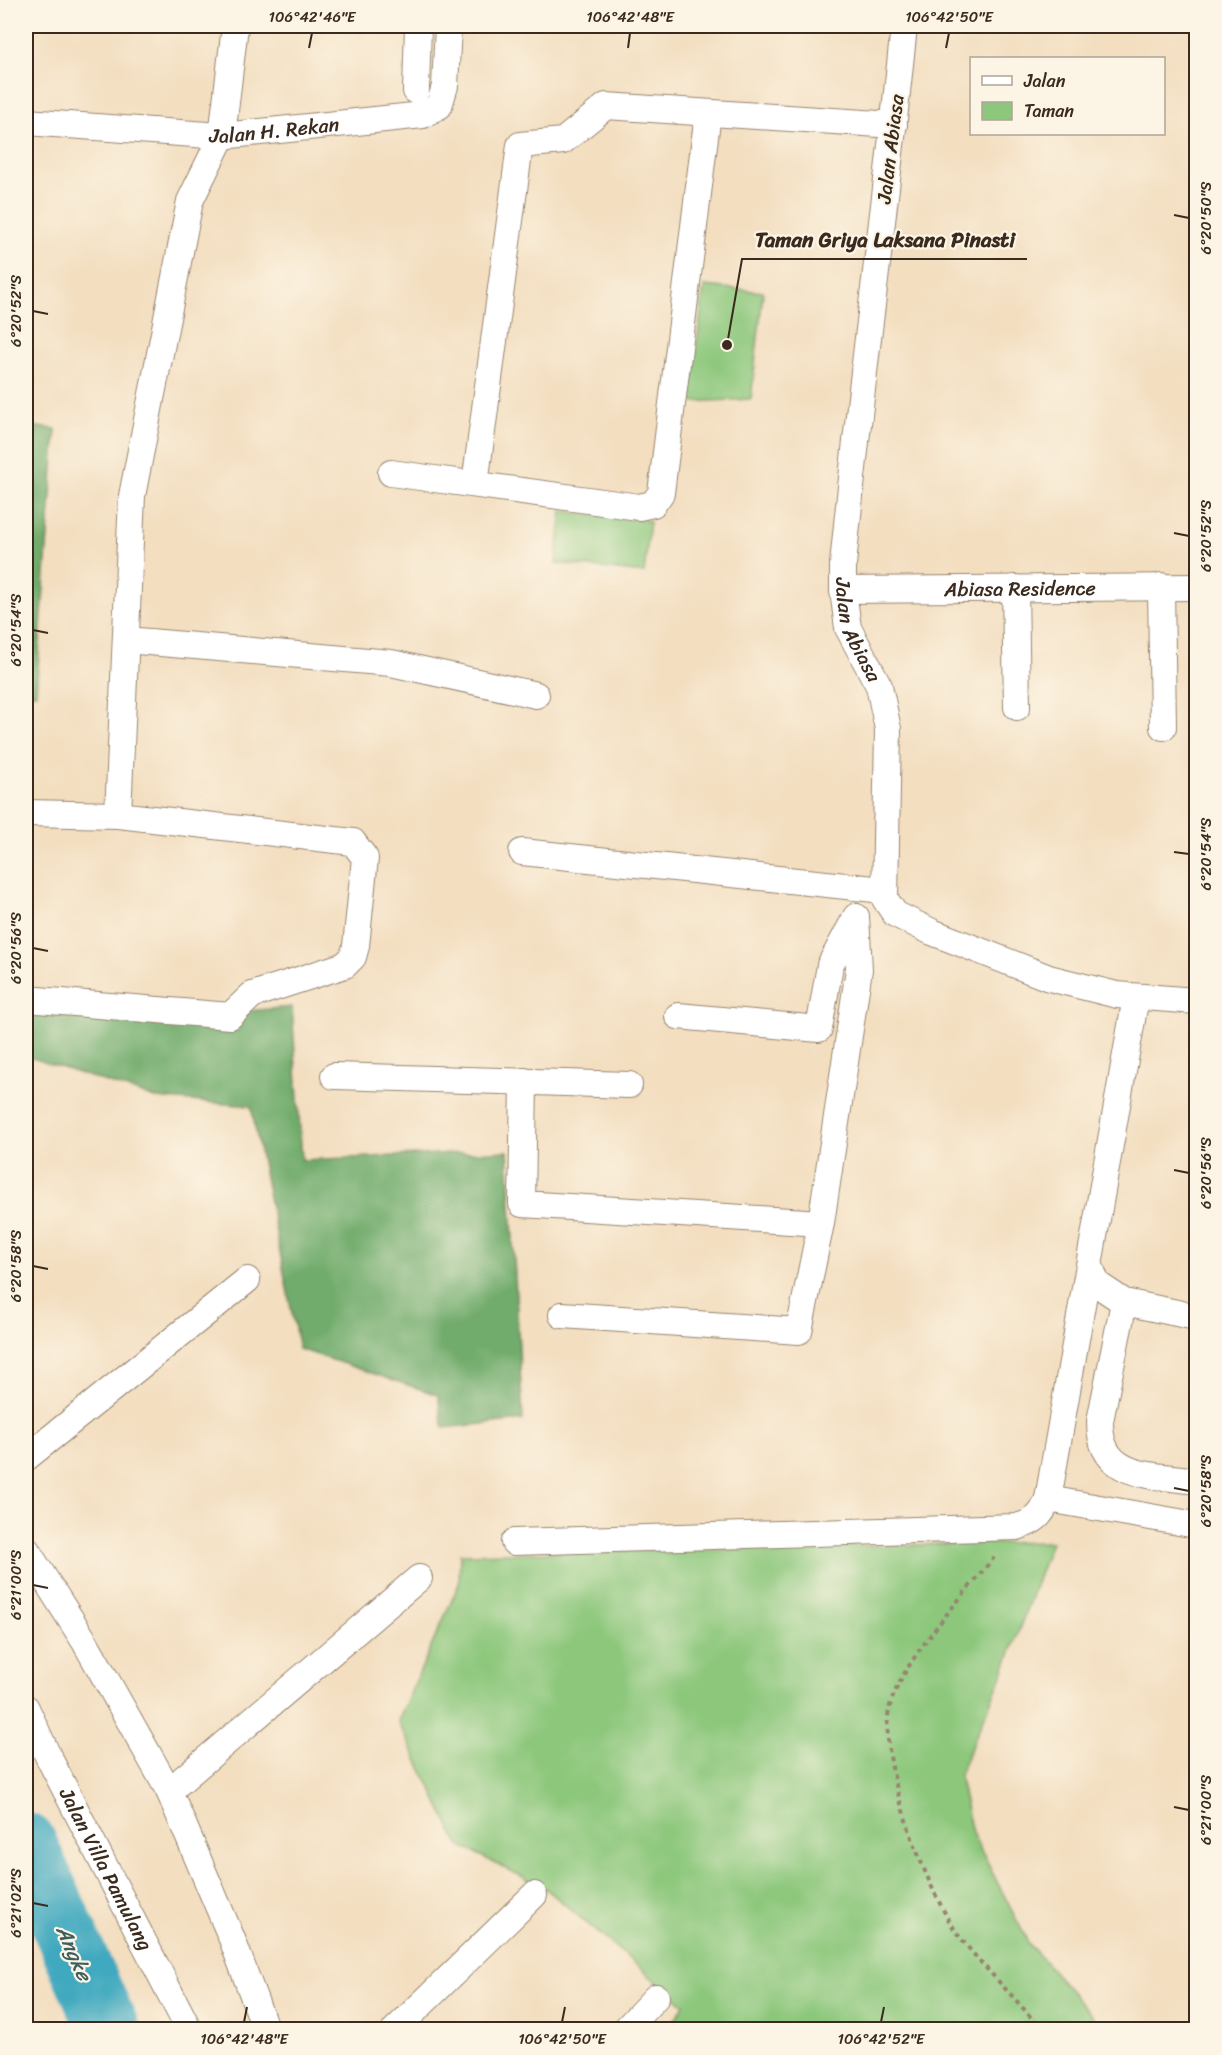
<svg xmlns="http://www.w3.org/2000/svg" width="1222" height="2055" font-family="Sriracha,sans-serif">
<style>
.green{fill:#8cc77c;stroke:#64784d;stroke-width:1.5}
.forest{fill:#71ac6c;stroke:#566b45;stroke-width:1.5}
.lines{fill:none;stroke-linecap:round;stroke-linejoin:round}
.river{stroke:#3fa9bf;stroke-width:62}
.street-casing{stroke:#97846f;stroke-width:28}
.path{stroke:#97846f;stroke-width:4;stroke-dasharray:4.5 4.5;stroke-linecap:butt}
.street{stroke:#fff;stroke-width:26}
.ticks{fill:none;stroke:#3b2a1e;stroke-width:2}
.labels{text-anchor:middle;stroke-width:4.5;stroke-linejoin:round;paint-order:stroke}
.street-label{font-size:20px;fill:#3b2a1e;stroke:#fcf5e5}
.water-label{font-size:21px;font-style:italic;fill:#3d5d5e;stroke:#fcf5e5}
.leader{fill:none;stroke:#3b2a1e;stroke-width:2}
.callout-dot{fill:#3b2a1e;stroke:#fcf5e5;stroke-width:2}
.callout-label{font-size:21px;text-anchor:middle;font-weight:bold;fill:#3b2a1e;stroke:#fcf5e5;stroke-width:4.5;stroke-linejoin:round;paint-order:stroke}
.neatline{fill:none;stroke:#3b2a1e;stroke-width:2}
.ticks-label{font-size:15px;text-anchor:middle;fill:#3b2a1e}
</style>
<rect width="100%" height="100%" fill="#fcf5e5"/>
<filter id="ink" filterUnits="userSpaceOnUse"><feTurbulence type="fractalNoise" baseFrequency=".0167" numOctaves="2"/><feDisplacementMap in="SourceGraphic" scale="12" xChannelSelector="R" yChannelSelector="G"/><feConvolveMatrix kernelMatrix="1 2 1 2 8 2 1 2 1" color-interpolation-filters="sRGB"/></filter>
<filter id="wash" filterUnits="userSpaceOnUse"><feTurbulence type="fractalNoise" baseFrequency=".008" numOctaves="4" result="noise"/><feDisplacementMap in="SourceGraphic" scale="24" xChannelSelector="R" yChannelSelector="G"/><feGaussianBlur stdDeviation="1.35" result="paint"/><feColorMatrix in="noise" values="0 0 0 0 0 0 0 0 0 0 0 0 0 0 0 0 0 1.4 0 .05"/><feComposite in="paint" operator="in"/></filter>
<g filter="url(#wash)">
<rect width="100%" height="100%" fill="#f3dec0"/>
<g class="green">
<polygon points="704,286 763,292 751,399 690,402"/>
<polygon points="562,511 650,521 644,573 556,563"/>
<polygon points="1051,1542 1002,1676 959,1775 972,1833 1029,1944 1104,2029 669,2029 684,2005 545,1888 459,1845 398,1721 459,1584 460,1554"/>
</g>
<g class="forest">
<polygon points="26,426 56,429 36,693 26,693"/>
<polygon points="26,1002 165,1018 292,1007 302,1160 508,1151 523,1420 443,1428 438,1395 299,1349 251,1106 155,1098 26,1056"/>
</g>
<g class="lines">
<polyline class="river" points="26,1844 109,2030"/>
</g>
</g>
<g filter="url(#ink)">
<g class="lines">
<defs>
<g id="street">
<path id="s1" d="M904,26c-18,180 -44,359 -61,539v25l5,38 31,58 9,43 -3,170 10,15 37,18 117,46 68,17 79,6"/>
<polyline points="416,91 418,26"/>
<path id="s2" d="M26,122l196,14 201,-21 16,-9 6,-20 3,-60"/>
<polyline points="391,473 639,507 653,504 661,493 708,113"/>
<polyline points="475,484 520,145 563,141 606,106 894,125"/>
<polyline points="1161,586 1163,727"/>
<polyline points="1015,588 1017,707"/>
<path id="s3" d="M843,590l353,-3"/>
<polyline points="126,640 391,663 536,695"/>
<polyline points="26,813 118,815 353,842 365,858 356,946 353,957 345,965 252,995 230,1016 26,999"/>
<polyline points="118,815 132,496 190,201 222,136 235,26"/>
<polyline points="522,852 884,890"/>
<polyline points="678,1016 819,1029 830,965 856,917"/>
<polyline points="334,1076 629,1085"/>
<polyline points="524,1081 522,1204 821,1223"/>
<polyline points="1090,1266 1097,1284 1124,1302 1196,1317"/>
<path d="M1124,1302l-24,119c-1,59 52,53 96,60"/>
<polyline points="562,1315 799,1331 821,1223 859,969 856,917"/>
<polyline points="26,1458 247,1280"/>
<polyline points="1048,1499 1196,1525"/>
<path d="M514,1542l503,-15c17,-5 25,-11 31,-28l88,-502"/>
<polyline points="26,1549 85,1642 169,1791 232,1939 266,2030"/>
<path id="s4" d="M26,1708l22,48 141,274"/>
<polyline points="169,1791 419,1578"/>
<polyline points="395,2030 534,1895"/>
<polyline points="625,2030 656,1997"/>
</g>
</defs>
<use href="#street" class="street-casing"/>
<path class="path" d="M994,1557c-30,38 -96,108 -105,153 -11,53 40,189 74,231 24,31 54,57 78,89"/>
<use href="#street" class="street"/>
</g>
</g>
<path class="ticks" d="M309,48l3,-15M628,48l2,-15M946,48l3,-15M1174,215l15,3M33,311l15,3M1174,533l15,3M33,630l15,3M1174,852l15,2M33,948l15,3M1174,1170l15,3M33,1266l15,3M1174,1488l15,3M33,1585l15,3M1174,1807l15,3M33,1903l15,3M244,2022l3,-15M562,2022l3,-15M881,2022l3,-15"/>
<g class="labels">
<g class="street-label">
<text dy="7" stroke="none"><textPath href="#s2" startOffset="249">Jalan H. Rekan</textPath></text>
<text transform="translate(890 149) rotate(-83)" y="7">Jalan Abiasa</text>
<text dy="7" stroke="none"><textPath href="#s3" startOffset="177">Abiasa Residence</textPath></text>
<text dy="7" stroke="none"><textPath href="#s1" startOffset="610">Jalan Abiasa</textPath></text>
<text dy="7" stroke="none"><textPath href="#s4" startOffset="180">Jalan Villa Pamulang</textPath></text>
</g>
<g class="water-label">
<text transform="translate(74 1953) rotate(66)" y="7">Angke</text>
</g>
</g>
<path class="leader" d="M727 345L742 259H1027"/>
<circle class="callout-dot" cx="727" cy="345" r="6"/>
<g class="callout-label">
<text x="885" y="247">Taman Griya Laksana Pinasti</text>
</g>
<rect width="1222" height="2055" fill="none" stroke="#fcf5e5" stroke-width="66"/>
<rect x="970" y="57" width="195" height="78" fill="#fcf5e5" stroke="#afa495" stroke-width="1.5"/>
<rect x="982" y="76" width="30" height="9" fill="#ffffff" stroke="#afa495" stroke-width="1.5"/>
<text x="1024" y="87" font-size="18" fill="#3b2a1e">Jalan</text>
<rect x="982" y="102" width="30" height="18" fill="#8cc77c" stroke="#afa495" stroke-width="1.5"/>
<text x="1024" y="117" font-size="18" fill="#3b2a1e">Taman</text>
<rect x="33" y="33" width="1156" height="1989" class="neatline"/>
<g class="ticks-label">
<text x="312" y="22">106°42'46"E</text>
<text x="630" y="22">106°42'48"E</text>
<text x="949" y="22">106°42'50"E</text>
<text transform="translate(1206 218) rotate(-90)" y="5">6°20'50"S</text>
<text transform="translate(16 311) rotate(-90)" y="5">6°20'52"S</text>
<text transform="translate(1206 536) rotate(-90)" y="5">6°20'52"S</text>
<text transform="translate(16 630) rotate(-90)" y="5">6°20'54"S</text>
<text transform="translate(1206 854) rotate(-90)" y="5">6°20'54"S</text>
<text transform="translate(16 948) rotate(-90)" y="5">6°20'56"S</text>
<text transform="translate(1206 1173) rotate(-90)" y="5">6°20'56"S</text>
<text transform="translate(16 1266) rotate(-90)" y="5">6°20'58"S</text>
<text transform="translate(1206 1491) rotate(-90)" y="5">6°20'58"S</text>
<text transform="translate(16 1585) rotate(-90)" y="5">6°21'00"S</text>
<text transform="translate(1206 1810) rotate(-90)" y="5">6°21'00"S</text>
<text transform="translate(16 1903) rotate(-90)" y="5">6°21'02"S</text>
<text x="244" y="2044">106°42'48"E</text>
<text x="562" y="2044">106°42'50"E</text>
<text x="881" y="2044">106°42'52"E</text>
</g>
</svg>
